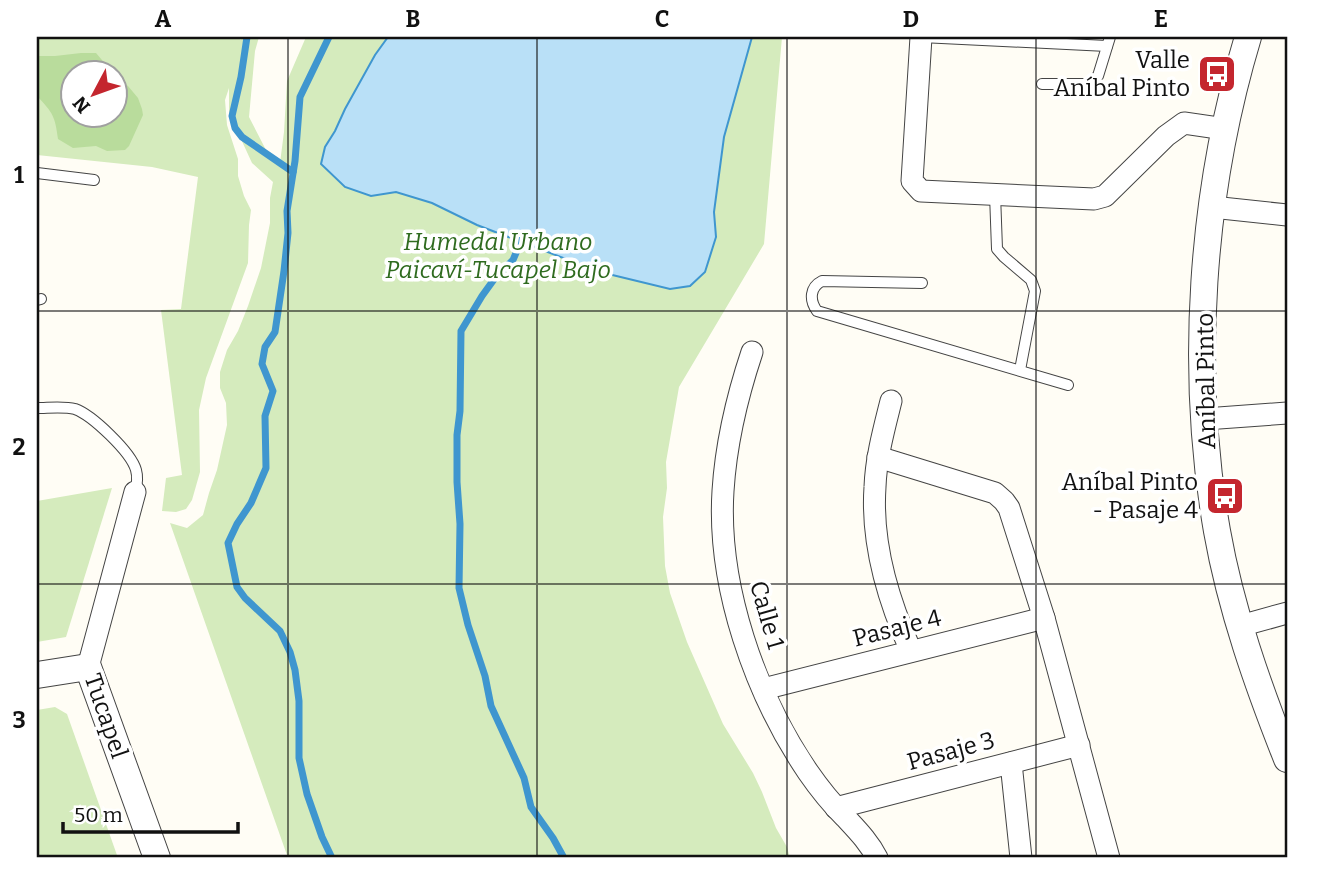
<svg xmlns="http://www.w3.org/2000/svg" width="1324" height="895" font-family="Bitter,serif">
<style>
.green{fill:#d5ebbd;fill-rule:evenodd}
.forest{fill:#b9dc9c}
.water{fill:#b9e0f7;stroke:#3f96cf;stroke-width:2}
.lines{fill:none;stroke-linecap:round;stroke-linejoin:round}
.stream{stroke:#3f96cf;stroke-width:7}
.service-casing{stroke:#444;stroke-width:12}
.minor-casing{stroke:#444;stroke-width:23}
.tertiary-casing{stroke:#444;stroke-width:28}
.service{stroke:#fff;stroke-width:10}
.minor{stroke:#fff;stroke-width:21}
.tertiary{stroke:#fff;stroke-width:26}
.grid{fill:none;stroke:#111;stroke-width:2;stroke-opacity:0.55}
.labels{text-anchor:middle;stroke-width:7;stroke-linejoin:round;paint-order:stroke}
.poi-label{font-size:24px;fill:#111;stroke:#fff;text-anchor:end}
.park-label{font-size:24px;font-style:italic;fill:#2f6b1f;stroke:#fff}
.street-label{font-size:24px;fill:#111;stroke:#fff}
.neatline{fill:none;stroke:#111;stroke-width:2.5}
.grid-label{font-size:23px;text-anchor:middle;font-weight:bold;fill:#111}
</style>
<rect width="100%" height="100%" fill="#fffdf5"/>
<g class="green">
<path d="M37,37h203v3l2,-3h17l-4,14 -6,66 17,33 14,13 4,-31 3,-51 19,-44h476l-18,207 -85,143 -13,75 1,26 -4,29 2,49 5,27 17,49 36,82 30,49 9,19 14,36 11,19 3,11h-502l-118,-335 17,5 16,-13 6,-22 8,-23 10,-45 -1,-22 -6,-15v-16l7,-22 11,-19 10,-25 13,-38 9,-45v-25l3,-16 -21,-19 -23,-50v-25l-4,12 2,25 11,34v17l6,20 7,14 -2,15 -1,38 -42,115 -7,32 1,62 -8,28 -6,9 -10,3 -14,-1 4,-33 16,-3 -21,-165 20,-1 17,-132 -46,-10 -115,-12zM74,74h42v42h-42z"/>
<polygon points="112,488 66,637 37,642 37,501"/>
<polygon points="55,707 67,714 118,858 37,858 37,710"/>
</g>
<path class="forest" d="M81,53h15l17,20 -39,1v42h42v-40l12,10 10,12 4,11 1,6 -14,31 -4,4 -18,1 -11,-5 -23,2 -15,-9c-3,-23 -5,-26 -21,-43v-40h18z"/>
<polygon class="water" points="388,37 752,37 724,137 714,212 716,237 705,272 690,286 670,289 600,272 477,225 432,203 396,192 371,196 345,187 321,164 325,147 335,131 345,109 375,55"/>
<g class="lines">
<g class="stream">
<polyline points="247,37 241,77 232,116 235,128 242,137 293,172"/>
<polyline points="329,37 300,97 295,161 287,211 288,233 284,271 275,332 265,347 262,364 273,391 265,416 266,468 251,503 237,524 228,543 237,587 245,598 280,631 290,652 295,670 299,701 299,758 307,794 322,837 332,858"/>
<polyline points="524,234 513,260 495,278 482,296 461,331 460,411 457,435 457,482 460,524 459,588 468,625 485,676 491,706 524,778 531,807 553,838 564,858"/>
</g>
<defs>
<g id="service">
<polyline points="921,37 1107,46"/>
<polyline points="1042,84 1088,84 1098,76 1110,37"/>
<polyline points="37,173 94,180"/>
<polyline points="995,194 997,249 1004,257 1031,280 1035,291 1020,370"/>
<path d="M922,283l-100,-2c-12,6 -13,19 -5,30l251,74"/>
<polyline points="37,300 41,299"/>
<path d="M37,408c11,0 27,-2 38,1 17,6 56,43 61,61 2,7 1,15 -1,22"/>
</g>
<g id="minor">
<polyline points="921,37 912,181 921,191 1094,199 1105,196 1166,136 1184,123 1225,129"/>
<polyline points="1212,207 1287,215"/>
<path d="M752,352c-15,45 -26,91 -29,139 -6,95 32,203 85,281 11,16 23,31 37,45 12,13 24,25 32,41"/>
<path d="M891,401c-7,28 -15,57 -16,86 -4,57 13,113 36,164"/>
<polyline points="1205,419 1287,413"/>
<polyline points="878,457 995,493 1004,501 1009,508 1044,618 1109,858"/>
<polyline points="1240,626 1287,613"/>
<polyline points="88,667 135,492"/>
<polyline points="763,689 1044,618"/>
<polyline points="1011,763 1021,858"/>
<polyline points="836,808 1079,745"/>
</g>
<g id="tertiary">
<path d="M1248,37c-47,156 -59,333 -31,494 14,79 41,155 70,228"/>
<polyline points="37,675 88,667 157,858"/>
</g>
</defs>
<use href="#service" class="service-casing"/>
<use href="#minor" class="minor-casing"/>
<use href="#tertiary" class="tertiary-casing"/>
<use href="#service" class="service"/>
<use href="#minor" class="minor"/>
<use href="#tertiary" class="tertiary"/>
</g>
<path class="grid" d="M288,37v821M537,37v821M787,37v821M1036,37v821M37,311h1250M37,584h1250"/>
<defs>
<symbol id="bus-square" viewBox="-11 -11 22 22"><rect x="-9" y="-9" width="18" height="18" rx="4" fill="#c4262e" stroke="#fff"/><path d="M-5-6H5V4H4V6H2V4H-2V6H-4V4H-5ZM-3.5-4V0h7V-4ZM-3.5 1.2v1.5H-2V1.2ZM2 1.2v1.5H3.5V1.2Z" fill="#fff"/></symbol>
</defs>
<g fill-rule="evenodd">
<use href="#bus-square" x="1195" y="52" width="44" height="44"/>
<use href="#bus-square" x="1203" y="474" width="44" height="44"/>
</g>
<g class="labels">
<g class="poi-label">
<text x="1190" y="68">Valle<tspan x="1190" dy="28">Aníbal Pinto</tspan></text>
<text x="1198" y="490">Aníbal Pinto<tspan x="1198" dy="28">- Pasaje 4</tspan></text>
</g>
<g class="park-label">
<text x="498" y="250">Humedal Urbano<tspan x="498" dy="28">Paicaví-Tucapel Bajo</tspan></text>
</g>
<g class="street-label">
<text transform="translate(1206 381) rotate(-91)" y="8">Aníbal Pinto</text>
<text transform="translate(767 615) rotate(74)" y="8">Calle 1</text>
<text transform="translate(897 628) rotate(-14)" y="8">Pasaje 4</text>
<text transform="translate(106 716) rotate(71)" y="8">Tucapel</text>
<text transform="translate(951 751) rotate(-15)" y="8">Pasaje 3</text>
</g>
</g>
<rect width="1324" height="895" fill="none" stroke="#ffffff" stroke-width="77"/>
<g transform="translate(94 94) rotate(229)"><circle r="33" fill="#ffffff" stroke="#a0a0a0" stroke-width="2"/>
<path d="M0-5L12 26L0 18L-12 26Z" fill="#c4262e"/>
<text y="-10" font-size="19" font-weight="bold" text-anchor="middle" fill="#111111">N</text>
</g>
<path d="M63 822v10h175v-10" fill="none" stroke="#111111" stroke-width="3.5"/>
<text x="74" y="822" font-size="21" fill="#111111" stroke="#ffffff" stroke-width="5" paint-order="stroke">50 m</text>
<rect x="38" y="38" width="1248" height="818" class="neatline"/>
<g class="grid-label">
<text x="163" y="27">A</text>
<text x="413" y="27">B</text>
<text x="662" y="27">C</text>
<text x="911" y="27">D</text>
<text x="1161" y="27">E</text>
<text x="19" y="183">1</text>
<text x="19" y="455">2</text>
<text x="19" y="728">3</text>
</g>
</svg>
